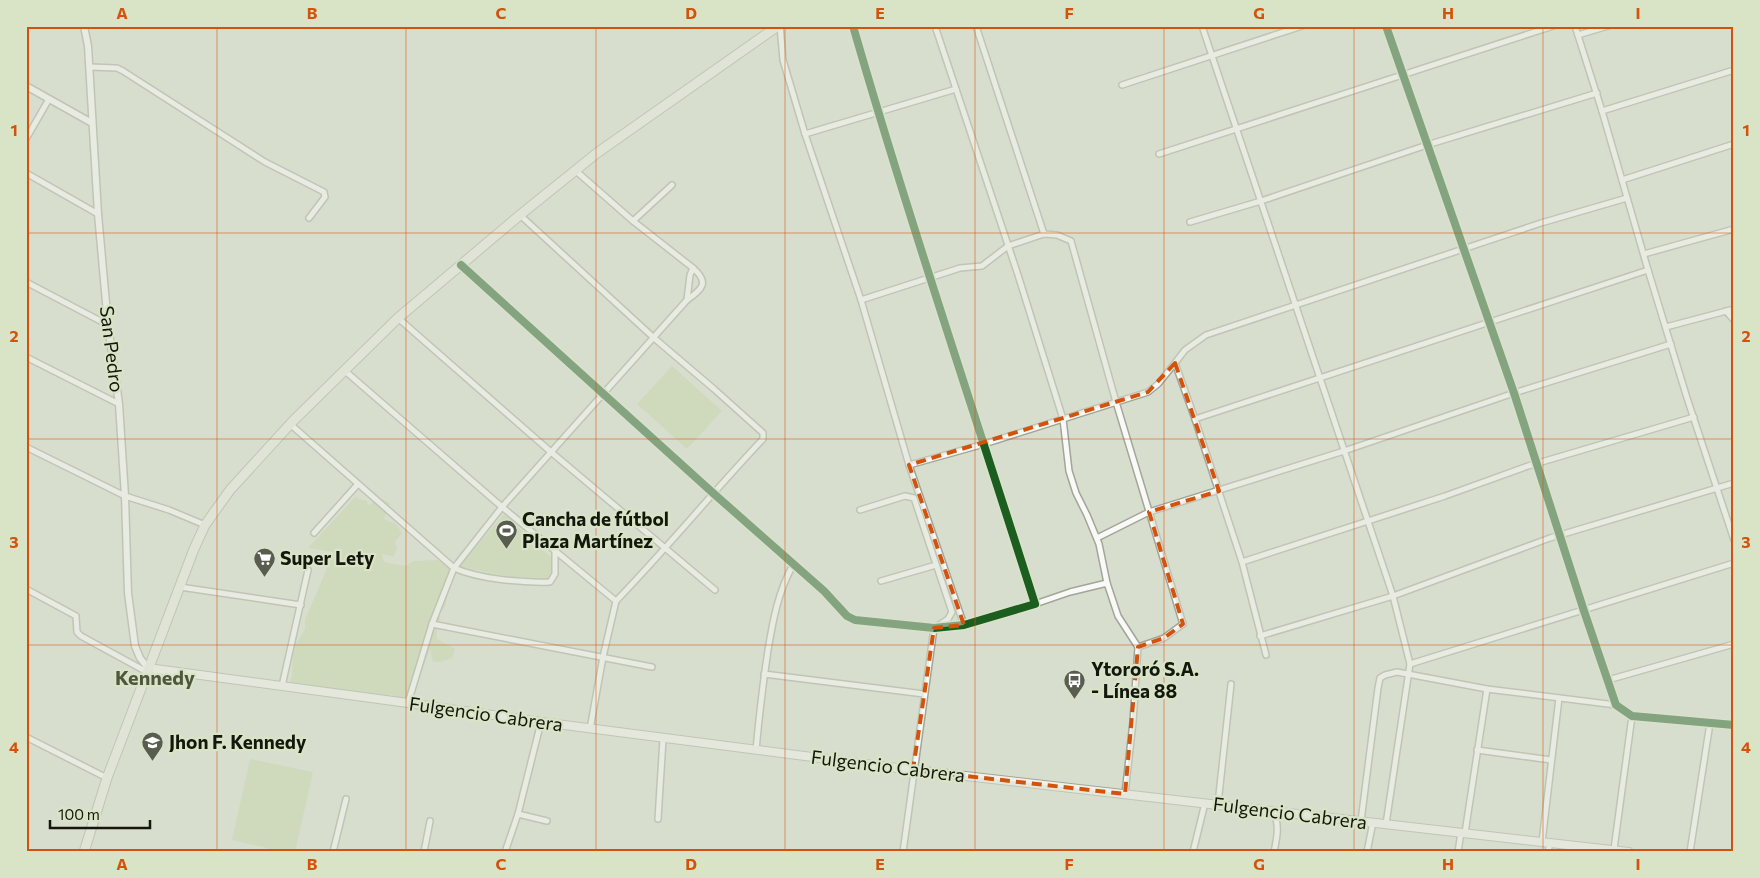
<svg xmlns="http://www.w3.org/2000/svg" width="1760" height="878" font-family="Commissioner,sans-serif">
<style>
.green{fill:#c3d2a7}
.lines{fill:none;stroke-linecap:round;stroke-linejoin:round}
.minor-casing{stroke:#a1a699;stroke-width:8}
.tertiary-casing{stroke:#a1a699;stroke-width:9}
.secondary-casing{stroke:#a1a699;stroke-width:10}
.primary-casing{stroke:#a1a992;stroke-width:11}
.minor{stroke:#f9faf8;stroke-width:5}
.tertiary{stroke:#f9faf8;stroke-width:6}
.secondary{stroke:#f1f2ec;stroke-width:8}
.primary{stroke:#e7ece0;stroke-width:9}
.cycleway-casing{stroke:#d9e4c7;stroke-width:11}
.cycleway{stroke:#1b5e20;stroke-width:8}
.marked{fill:none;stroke:#d3520c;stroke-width:4;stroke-dasharray:10 6;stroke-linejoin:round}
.grid{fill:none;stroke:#d3520c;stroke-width:1;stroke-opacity:0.55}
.labels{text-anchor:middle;stroke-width:4.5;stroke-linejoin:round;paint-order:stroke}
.street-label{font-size:19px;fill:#13170d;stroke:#d9e4c7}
.poi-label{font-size:19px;font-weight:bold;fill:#13170d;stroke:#d9e4c7;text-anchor:start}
.neighbourhood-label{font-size:20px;font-weight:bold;fill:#4e573e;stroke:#d9e4c7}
.neatline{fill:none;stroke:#d3520c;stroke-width:2}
.grid-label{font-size:16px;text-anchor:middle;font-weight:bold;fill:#d3520c}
</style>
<rect width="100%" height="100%" fill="#d8decd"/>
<g class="green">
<polygon points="672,366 722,411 687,449 637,404"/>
<path d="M356,496l2,3 9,2 1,4 13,-6 9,4 -6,16 12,5 6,9 -7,9 2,6 -3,9 -12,-3 2,8 21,4 9,-5 24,-1 18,12 -7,14 -4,21 -6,6 1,7 -3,3c1,6 -1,10 0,16l18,10 -3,9 -12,4h-7l-3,-13 -10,27 -7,3 -9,20h-7l-6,-5 -6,9 -8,1 -21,-7 -2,-5 -6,6h-10l1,-9h-4c-2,2 -3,5 -6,6 -4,3 -31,-3 -36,-5l-4,-6 3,-9 1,-21 2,-8 10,-17v-9l29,-68 -26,-4z"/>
<polygon points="504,514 553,559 552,569 548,579 518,578 459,567"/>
<polygon points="250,759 313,772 295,852 284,852 232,840"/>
</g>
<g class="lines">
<defs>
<g id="minor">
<polyline points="780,26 783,60 805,134 861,300 909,465 964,625"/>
<polyline points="935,26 1018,275 1063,419 1069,471 1076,493 1087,515 1099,544 1107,583"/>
<polyline points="976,26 1044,234"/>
<polyline points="1202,26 1393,596 1410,664 1386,824"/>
<polyline points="1386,26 1514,393 1584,611 1616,705 1632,716 1734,725"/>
<polyline points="1575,26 1602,111 1648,270 1687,398 1734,540"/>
<polyline points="1578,35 1608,26"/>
<polyline points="90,67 117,68 123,71 265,162 324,192 325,197 309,218"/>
<polyline points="1122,85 1302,26"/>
<polyline points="1602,111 1734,70"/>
<polyline points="805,134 956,89"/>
<polyline points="26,139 49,99"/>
<polyline points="1159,154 1553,26"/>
<polyline points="26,173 98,214"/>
<polyline points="1622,180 1734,144"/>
<polyline points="633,221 672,185"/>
<polyline points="1190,222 1261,201 1427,145 1597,93"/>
<polyline points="1644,254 1734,229"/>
<path d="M461,265l252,228 111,98 23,25 8,4 79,8 30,-3 71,-21c-61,-193 -126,-384 -182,-578"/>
<polyline points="26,282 108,325"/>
<polyline points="687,300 690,275 693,268"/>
<polyline points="861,300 960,268 982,266 1008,246 1044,234 1057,235 1071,241 1116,402 1183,624 1164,638 1138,647 1133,722 1125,794"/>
<polyline points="1726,311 1734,320"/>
<polyline points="398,318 551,452 715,590"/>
<polyline points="1666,327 1734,309"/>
<polyline points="26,357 119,404"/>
<path d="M344,370l158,137 114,94c51,-53 97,-109 147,-162v-6l-49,-44 -60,-51 -134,-123"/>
<polyline points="1195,419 1648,270"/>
<path d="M290,424l164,144c25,11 68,15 96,14l5,-8v-23"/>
<polyline points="26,447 125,496 169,510 205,525"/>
<polyline points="909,465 984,444 1148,392 1158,384 1175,363"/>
<polyline points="860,510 905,496 914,498 952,612 948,619 934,628 903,852"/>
<polyline points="314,533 358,484"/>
<polyline points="1097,538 1149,512 1344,451 1514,393 1671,344"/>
<polyline points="1242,562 1445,496 1528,466 1694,417"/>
<polyline points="881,581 936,565"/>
<polyline points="180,587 301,605"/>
<polyline points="26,589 76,616 77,632 81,636 147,672"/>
<polyline points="1035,604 1070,592 1107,583 1118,616 1138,647"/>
<polyline points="432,624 652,667"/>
<polyline points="1260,636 1393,596 1550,538 1734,483"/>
<polyline points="1266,655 1242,562 1195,419 1175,363 1185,350 1206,335 1541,223 1627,198"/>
<polyline points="1410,664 1734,563"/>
<polyline points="764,674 924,694"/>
<polyline points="1608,680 1734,644"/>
<polyline points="282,686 308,570"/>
<path d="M408,703l24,-79 22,-56 48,-61 185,-207c15,-11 23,-17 6,-32l-60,-47 -57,-50"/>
<polyline points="590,729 603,657 616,601"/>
<polyline points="26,737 107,778"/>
<path d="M756,750c3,-33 7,-67 12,-100 5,-30 10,-58 25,-85"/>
<polyline points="1477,750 1551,760"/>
<polyline points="1218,804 1231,684"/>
<path d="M1273,812c7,12 4,26 1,40"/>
<polyline points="518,814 547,821"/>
<polyline points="658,819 663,739"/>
<polyline points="1361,821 1378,688 1380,678 1385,675 1397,672 1487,689 1616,705"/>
<polyline points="1465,833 1487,689"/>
<polyline points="1542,842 1559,698"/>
<polyline points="1614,849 1632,716"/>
<polyline points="333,852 346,799"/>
<polyline points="424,852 430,821"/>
<polyline points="505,852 518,814 541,722"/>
<polyline points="1193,852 1205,803"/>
<polyline points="1367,852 1373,822"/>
<polyline points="1458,852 1461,832"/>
<polyline points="1548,852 1550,843"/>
<polyline points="1690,852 1710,723"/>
</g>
<g id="tertiary">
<polyline points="84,26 88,46 98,214 108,325 119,404 125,496 128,593 135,646 140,658 148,668"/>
<polyline points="26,86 92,123"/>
</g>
<polyline id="secondary" points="148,668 408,703 541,722 913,770 1629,852"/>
<polyline id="primary" points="84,852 107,778 194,549 205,525 230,490 293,421 398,318 520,215 597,153 778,26"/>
</defs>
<use href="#minor" class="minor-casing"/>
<use href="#tertiary" class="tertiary-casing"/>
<use href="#secondary" class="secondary-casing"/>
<use href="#primary" class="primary-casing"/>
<use href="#minor" class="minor"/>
<use href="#tertiary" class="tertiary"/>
<use href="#secondary" class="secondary"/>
<use href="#primary" class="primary"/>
<defs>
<g id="cycleway">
<polyline points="1386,26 1514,393 1584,611 1616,705 1632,716 1734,725"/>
<path d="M461,265l252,228 111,98 23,25 8,4 79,8 30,-3 71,-21c-61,-193 -126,-384 -182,-578"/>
</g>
</defs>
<use href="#cycleway" class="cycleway-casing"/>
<use href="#cycleway" class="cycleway"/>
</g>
<path d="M0 0H1760V878H0ZM1175,363l44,128 -70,21 34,112 -19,14 -26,9 -13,147 -212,-24 21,-142 30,-3 -55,-160 239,-73z" fill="#d8decd" fill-opacity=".55" fill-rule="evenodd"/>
<path class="marked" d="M1175,363l44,128 -70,21 34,112 -19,14 -26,9 -13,147 -212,-24 21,-142 30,-3 -55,-160 239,-73z"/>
<path class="grid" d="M217,26v826M406,26v826M596,26v826M785,26v826M975,26v826M1164,26v826M1354,26v826M1543,26v826M26,233h1708M26,439h1708M26,645h1708"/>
<defs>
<symbol id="stadium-pin" viewBox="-11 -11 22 30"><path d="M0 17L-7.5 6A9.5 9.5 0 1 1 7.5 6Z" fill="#585d50" stroke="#d9e4c7"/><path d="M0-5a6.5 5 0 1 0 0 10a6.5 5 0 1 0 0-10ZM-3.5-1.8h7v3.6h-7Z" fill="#fff"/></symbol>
<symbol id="supermarket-pin" viewBox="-11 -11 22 30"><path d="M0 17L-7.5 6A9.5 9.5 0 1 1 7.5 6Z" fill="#585d50" stroke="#d9e4c7"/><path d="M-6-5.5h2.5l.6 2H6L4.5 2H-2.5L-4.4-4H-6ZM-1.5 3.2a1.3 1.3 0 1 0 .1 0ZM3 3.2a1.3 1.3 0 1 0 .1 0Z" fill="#fff"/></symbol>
<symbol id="bus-pin" viewBox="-11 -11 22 30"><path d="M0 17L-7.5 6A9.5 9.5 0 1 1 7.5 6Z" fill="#585d50" stroke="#d9e4c7"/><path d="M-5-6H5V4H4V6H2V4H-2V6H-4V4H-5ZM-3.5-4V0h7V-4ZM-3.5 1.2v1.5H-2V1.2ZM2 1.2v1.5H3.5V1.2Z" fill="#fff"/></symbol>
<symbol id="school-pin" viewBox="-11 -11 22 30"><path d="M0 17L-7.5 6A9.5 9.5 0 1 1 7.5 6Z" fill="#585d50" stroke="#d9e4c7"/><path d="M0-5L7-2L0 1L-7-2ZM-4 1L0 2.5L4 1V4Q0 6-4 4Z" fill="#fff"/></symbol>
</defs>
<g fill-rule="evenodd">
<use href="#stadium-pin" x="494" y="518" width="25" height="34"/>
<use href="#supermarket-pin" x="252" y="546" width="25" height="34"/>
<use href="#bus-pin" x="1062" y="668" width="25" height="34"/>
<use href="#school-pin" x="140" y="730" width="25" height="34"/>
</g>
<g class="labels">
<g class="street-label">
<text transform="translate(112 349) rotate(83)" y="7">San Pedro</text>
<text transform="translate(486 714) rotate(8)" y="7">Fulgencio Cabrera</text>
<text transform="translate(888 766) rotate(7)" y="7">Fulgencio Cabrera</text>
<text transform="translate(1290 813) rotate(7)" y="7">Fulgencio Cabrera</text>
</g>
<g class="poi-label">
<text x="522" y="526">Cancha de fútbol<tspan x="522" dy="22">Plaza Martínez</tspan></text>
<text x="280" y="565">Super Lety</text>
<text x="1091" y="676">Ytororó S.A.<tspan x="1091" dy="22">- Línea 88</tspan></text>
<text x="169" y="749">Jhon F. Kennedy</text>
</g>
<g class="neighbourhood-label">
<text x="155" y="685">Kennedy</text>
</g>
</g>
<rect width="1760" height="878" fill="none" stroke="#d9e4c7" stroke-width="55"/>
<path d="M50 820v8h100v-8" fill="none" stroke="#13170d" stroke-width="2.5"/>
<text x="58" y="820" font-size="15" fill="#13170d" stroke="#d9e4c7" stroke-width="4" paint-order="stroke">100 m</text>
<rect x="28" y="28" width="1704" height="822" class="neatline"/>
<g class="grid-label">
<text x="122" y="19">A</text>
<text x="312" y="19">B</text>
<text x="501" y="19">C</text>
<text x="691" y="19">D</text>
<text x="880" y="19">E</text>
<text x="1069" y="19">F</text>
<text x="1259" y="19">G</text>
<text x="1448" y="19">H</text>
<text x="1638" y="19">I</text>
<text x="14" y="136">1</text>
<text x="1746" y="136">1</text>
<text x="14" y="342">2</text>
<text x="1746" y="342">2</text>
<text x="14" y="548">3</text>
<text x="1746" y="548">3</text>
<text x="14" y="753">4</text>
<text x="1746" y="753">4</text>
<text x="122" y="870">A</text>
<text x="312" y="870">B</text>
<text x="501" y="870">C</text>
<text x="691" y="870">D</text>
<text x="880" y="870">E</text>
<text x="1069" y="870">F</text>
<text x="1259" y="870">G</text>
<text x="1448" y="870">H</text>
<text x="1638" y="870">I</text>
</g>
</svg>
